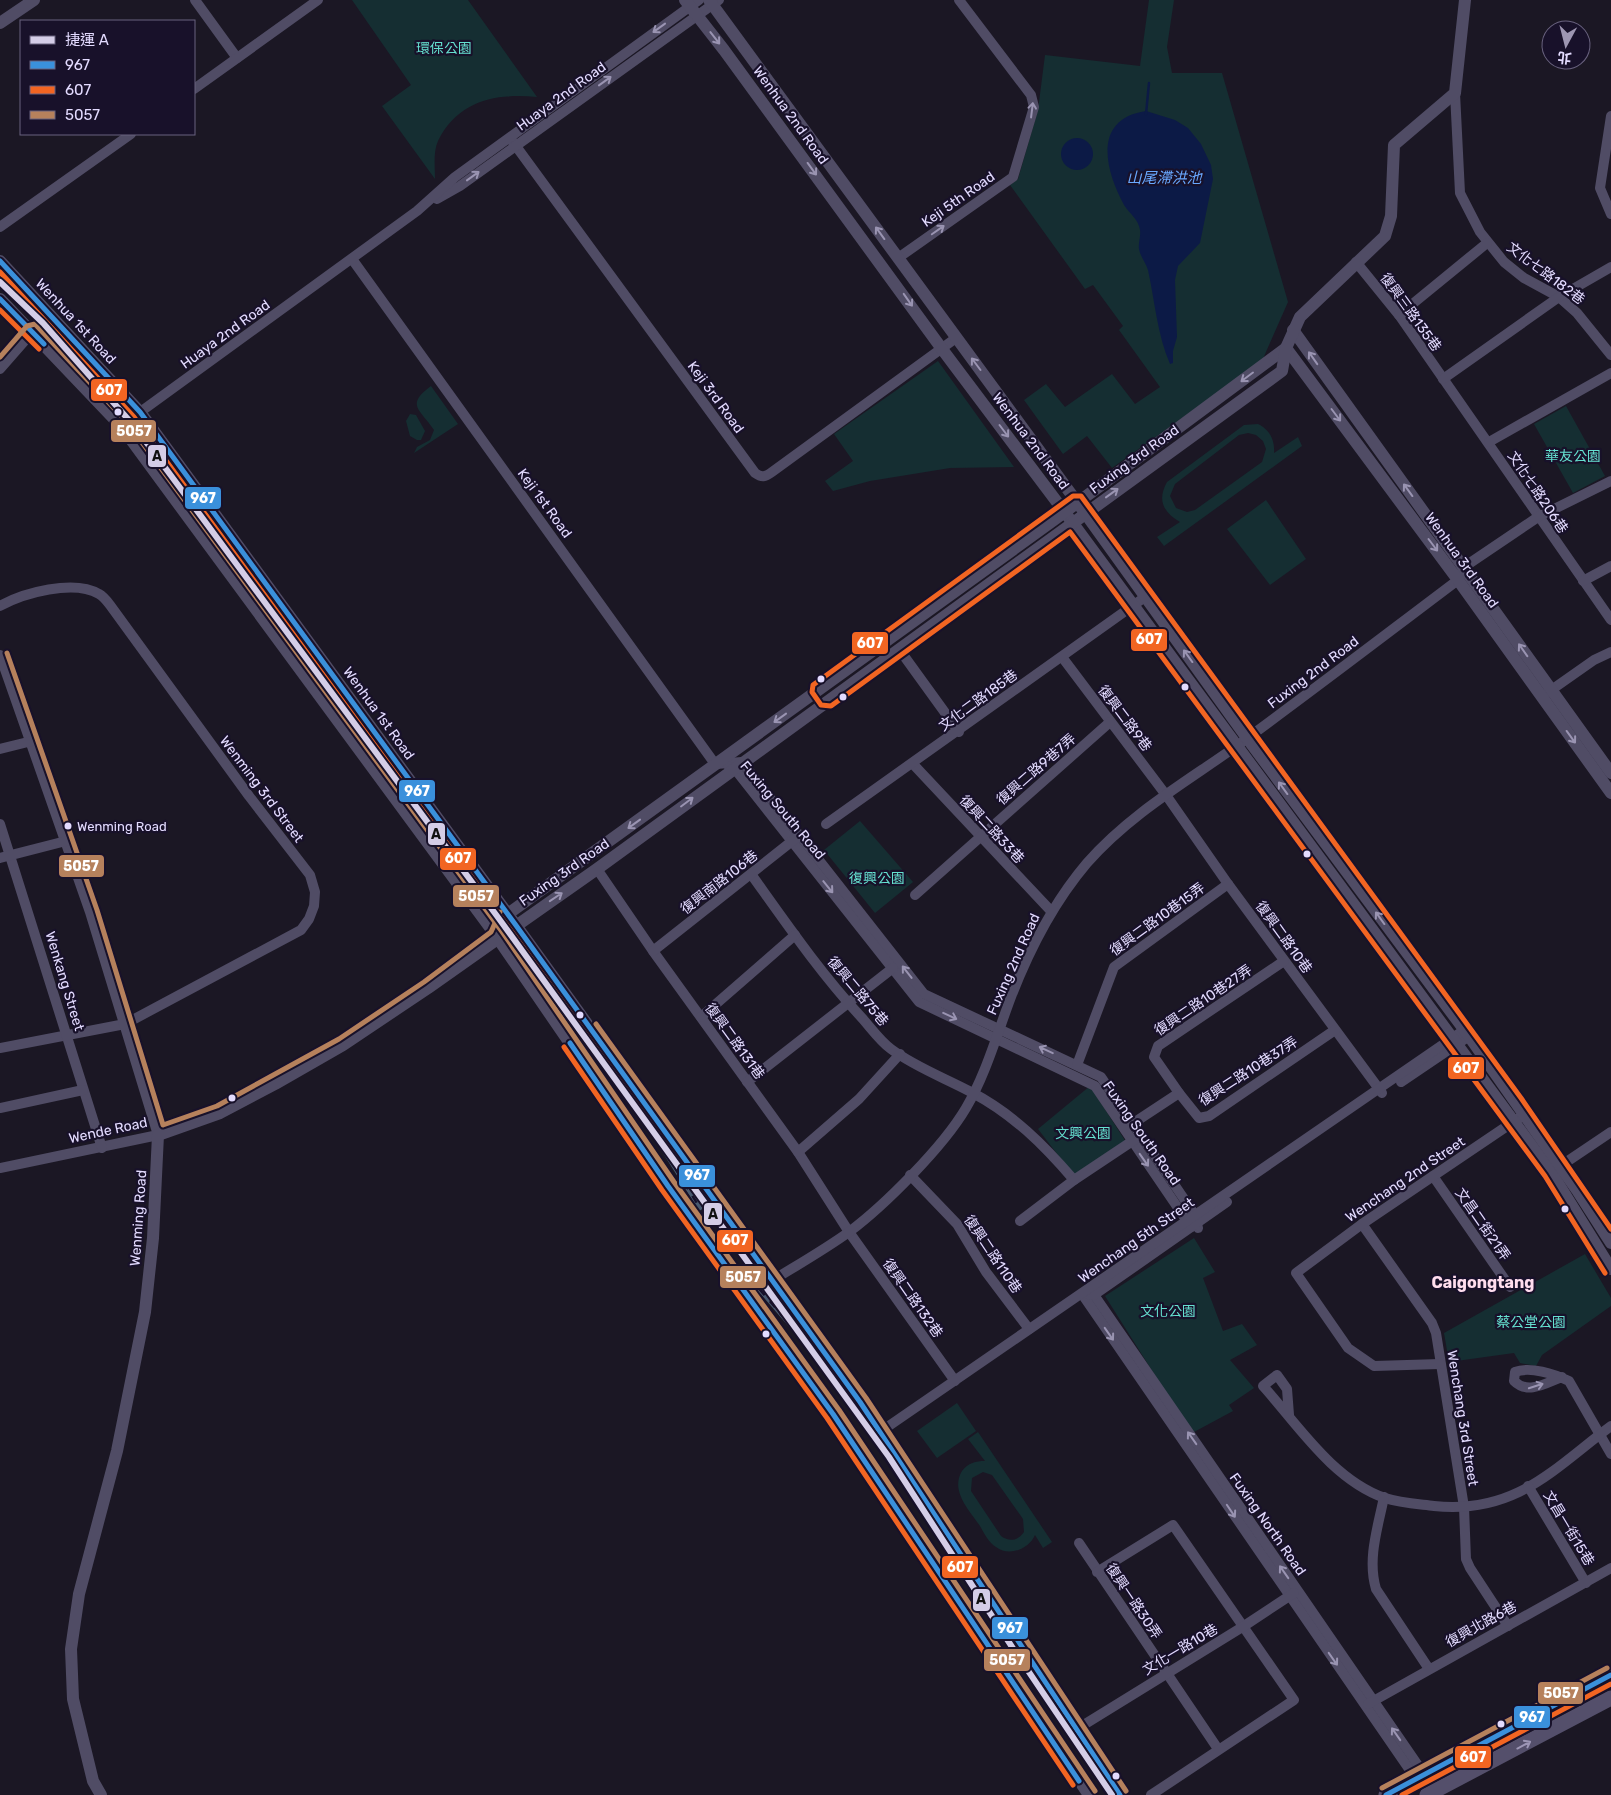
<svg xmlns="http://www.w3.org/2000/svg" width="1611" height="1795" font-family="Rubik,'Noto Sans TC',sans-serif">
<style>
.green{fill:#152e32;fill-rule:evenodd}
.water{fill:#0c1a46}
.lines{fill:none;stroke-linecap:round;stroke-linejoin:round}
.stream{stroke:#0c1a46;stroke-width:2.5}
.minor{stroke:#504c65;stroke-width:10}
.tertiary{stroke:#504c65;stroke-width:12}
.secondary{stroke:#544f6b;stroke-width:15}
.rail-casing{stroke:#49596f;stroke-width:4.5}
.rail{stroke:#18112a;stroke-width:2.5;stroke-dasharray:8;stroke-linecap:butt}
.bus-1-casing{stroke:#18112a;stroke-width:9}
.bus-2-casing{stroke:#18112a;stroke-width:9}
.bus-3-casing{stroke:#18112a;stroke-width:9}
.bus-1{stroke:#3a90db;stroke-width:5}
.bus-2{stroke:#f26522;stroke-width:5}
.bus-3{stroke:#b6815c;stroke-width:5}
.metro-1-casing{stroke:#18112a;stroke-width:10}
.metro-1{stroke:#d4cde7;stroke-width:6}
.oneway{stroke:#9a94b2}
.oneway2{stroke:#9c95b5}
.bus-dot{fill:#e3dbff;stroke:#18112a;stroke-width:2}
.labels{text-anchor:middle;stroke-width:4.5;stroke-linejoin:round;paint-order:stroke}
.bus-label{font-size:13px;fill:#e3dbff;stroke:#18112a;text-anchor:start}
.park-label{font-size:14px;fill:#65e0d0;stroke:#18112a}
.street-label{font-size:14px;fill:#e3dbff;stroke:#18112a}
.water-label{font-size:15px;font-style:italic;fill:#69a8fe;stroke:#18112a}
.quarter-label{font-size:16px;font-weight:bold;fill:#fde;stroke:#18112a}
.line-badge{stroke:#18112a;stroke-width:2}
.badge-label{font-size:14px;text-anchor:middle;font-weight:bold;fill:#fff}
.pale-badge-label{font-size:14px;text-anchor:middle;font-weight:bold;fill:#111}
</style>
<rect width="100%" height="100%" fill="#1b1724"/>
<g class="green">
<path d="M352,0h116l69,97c-40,-4 -79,3 -99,44 -5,11 -3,26 -3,38l-53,-73 29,-21z"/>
<polygon points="1149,0 1174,0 1167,47 1172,73 1222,73 1288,302 1262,361 1112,468 1087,436 1063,454 1024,400 1046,384 1065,407 1112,374 1135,404 1160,387 1119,330 1123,326 1093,285 1085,289 1010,185 1018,179 1038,110 1045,55 1140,66"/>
<polygon points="938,361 1014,467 950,468 870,481 833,491 825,481 853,461 834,434"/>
<path d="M431,386l27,38 -44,29 3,-6 13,-7 4,-10c-14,-21 -29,-25 -3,-44z"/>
<polygon points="1566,406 1605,476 1573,493 1534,424"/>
<polygon points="410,414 416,415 425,431 421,440 417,440 410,436 406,421"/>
<path d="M1258,424c12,6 17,16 16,29l24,-16 4,9 -138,100 -7,-9 23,-15c-17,-10 -23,-22 -13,-40l77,-57zM1248,433l8,2 7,6 3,8 -4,13 -67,48 -8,2 -11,-4 -6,-12 5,-12 64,-49z"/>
<polygon points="1266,500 1306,559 1270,585 1227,529"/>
<polygon points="860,821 913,882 875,913 824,850"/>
<polygon points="1090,1086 1126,1142 1074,1176 1038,1129"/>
<polygon points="1194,1238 1215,1272 1203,1278 1223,1331 1242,1324 1257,1345 1230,1360 1254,1388 1229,1405 1233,1411 1194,1432 1163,1388 1105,1296"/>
<polygon points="1585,1254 1611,1298 1611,1306 1542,1355 1536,1366 1520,1363 1514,1353 1449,1362 1444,1333"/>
<polygon points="957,1403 976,1431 937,1458 917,1431"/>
<path d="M978,1432l74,110 -9,6 -8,-13c-6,14 -26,22 -39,12 -7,-4 -12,-14 -16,-21 -11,-16 -30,-35 -18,-55 6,-8 14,-10 23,-10l-17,-22zM983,1472l9,3 31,44 1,13c-6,9 -15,10 -23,4l-30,-45 1,-13z"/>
</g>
<g class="water">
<path d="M1146,111l29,9 13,8 13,16 10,21 2,14 -13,64 -22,23 -3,14 2,57 -4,14v12l-3,1c-13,-30 -15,-62 -22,-94 -2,-7 -8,-14 -9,-21 -1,-6 2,-12 1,-19 -1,-10 -11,-17 -16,-25 -19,-35 -32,-86 22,-94z"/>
<circle cx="1077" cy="154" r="16"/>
</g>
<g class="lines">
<polyline class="stream" points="1146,114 1149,83"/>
<g class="minor">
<polyline points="195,0 237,58"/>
<polyline points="194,89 318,0"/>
<polyline points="1455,93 1460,193 1480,232 1504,262 1524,278 1559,297 1577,313 1611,355"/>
<polyline points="1611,116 1600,188 1611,214"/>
<path d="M510,138l245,335c7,5 10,4 17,-1l184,-134"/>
<polyline points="437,199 460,186 719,0"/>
<polyline points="0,227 131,134"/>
<polyline points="898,258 1013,177 1034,107 1031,95 959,0"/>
<polyline points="352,259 715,764"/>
<polyline points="1356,262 1399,315 1611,620"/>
<polyline points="1399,315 1487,243"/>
<polyline points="0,369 49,313"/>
<polyline points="1443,379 1559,297 1611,267"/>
<polyline points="121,426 417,211 455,177 699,0"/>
<polyline points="1489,442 1611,373"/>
<polyline points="1583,581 1611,566"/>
<path d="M0,606c23,-13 74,-27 99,-12 4,2 8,7 11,11l139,191 61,79 5,17 -1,14 -5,13 -8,11 -176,94 -125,24"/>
<polyline points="899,649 959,732"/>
<polyline points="0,655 90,912 158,1135 0,1168"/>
<polyline points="1062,657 1166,795 1228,884 1382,1093"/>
<polyline points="1547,693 1594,660 1611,652"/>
<polyline points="0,749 32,741"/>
<polyline points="716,764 742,762 924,994 1101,1077 1195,1215 1198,1228"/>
<polyline points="913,764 1051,911"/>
<polyline points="729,767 734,768 919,1002 1095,1086 1191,1227"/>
<polyline points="0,824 102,1148"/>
<polyline points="826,824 1145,597"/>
<polyline points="0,858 66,841"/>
<polyline points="597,869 653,951 798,1152 849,1232 955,1381"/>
<path d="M751,874c35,49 70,100 111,144 9,10 18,23 29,31 24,18 54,29 80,43 42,22 73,53 103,88"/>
<polyline points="915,895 1110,722"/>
<polyline points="653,951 796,838"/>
<polyline points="701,1017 795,935"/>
<polyline points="1077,1065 1114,967 1228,884"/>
<polyline points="747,1082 893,968"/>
<polyline points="1401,1082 1469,1036"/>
<polyline points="1179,1093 1154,1057 1158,1046 1284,961"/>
<polyline points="0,1108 83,1090"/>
<polyline points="1132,1124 1179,1093 1199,1118 1209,1116 1335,1030"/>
<polyline points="798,1152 859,1099 900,1054"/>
<polyline points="1556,1169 1611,1132"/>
<polyline points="910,1175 957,1224 986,1272 1029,1329"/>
<polyline points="1433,1176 1510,1287"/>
<polyline points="1020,1221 1074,1180 1137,1138"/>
<polyline points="1362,1224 1432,1323 1436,1333 1464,1507 1466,1559 1470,1568 1508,1626"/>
<polyline points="1090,1289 1424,1774"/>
<polyline points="1082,1294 1416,1779"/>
<polyline points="1088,1294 1094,1295 1227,1202"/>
<path d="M748,1296c33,-22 69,-41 101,-64 36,-27 94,-85 117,-124 20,-34 31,-74 45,-111 19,-49 42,-94 76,-134 43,-49 99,-81 151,-118 74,-54 147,-110 220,-165l6,-13 74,-50 73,-36"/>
<polyline points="1440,1364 1374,1366 1348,1348 1296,1273 1362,1224 1519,1118"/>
<path d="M1562,1377c-16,6 -34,18 -48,4l1,-9c15,-6 39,2 54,9l42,73"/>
<path d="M1289,1415l-2,-26 -10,-14 -14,11c35,39 70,94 122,112 15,5 33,6 49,8 28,3 58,-1 85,-14 33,-16 62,-44 92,-66"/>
<polyline points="880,1432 1464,1030"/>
<polyline points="1528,1486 1586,1583"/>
<path d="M1384,1497c-6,30 -17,62 -8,92l53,80"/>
<polyline points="1079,1543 1218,1749"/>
<polyline points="1097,1572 1173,1525 1294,1700 1151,1795"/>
<polyline points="1368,1704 1611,1568"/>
<polyline points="1077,1729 1244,1626 1294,1593"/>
</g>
<g class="tertiary">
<polyline points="685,0 724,50 942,349 1072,522 1551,1172 1611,1269"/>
<polyline points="709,0 1085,513 1247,738 1469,1036 1577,1190 1611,1243"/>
<polyline points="0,23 34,0"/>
<polyline points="0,261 140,412 515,924 860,1402 1120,1795"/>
<polyline points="0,299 121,426 497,937 668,1186 833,1414 1089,1795"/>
<polyline points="1293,330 1611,773"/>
<polyline points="1286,348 1458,580 1611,793"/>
<polyline points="505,921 508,914 1054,520 1286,348"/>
<polyline points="101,1795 93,1781 73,1699 71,1649 79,1594 117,1451 145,1312 153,1238 158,1135 220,1113 275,1084 343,1045 428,988 597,869 1282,371 1286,348 1300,317 1385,236 1391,216 1394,145 1455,93 1465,0"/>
</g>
<g class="secondary">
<polyline points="1386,1795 1611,1675"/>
<polyline points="1427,1795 1611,1698"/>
</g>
<defs>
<g id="rail">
<polyline points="650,1128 700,1208"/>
<polyline points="749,1277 799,1335"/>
</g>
</defs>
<use href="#rail" class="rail-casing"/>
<use href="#rail" class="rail"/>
<defs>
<g id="bus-1">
<polyline points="0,261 140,412 515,924 860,1402 1120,1795"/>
<polyline points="0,299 44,344"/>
<polyline points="570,1043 668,1186 833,1414 1079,1781"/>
<polyline points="1386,1795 1611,1675"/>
</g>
<g id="bus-2">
<polyline points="0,272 134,417 509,928 854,1406 1111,1795"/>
<polyline points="0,310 39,349"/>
<polyline points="564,1047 662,1190 827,1418 1073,1785"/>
<polyline points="1605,1273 1545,1176 1070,532 831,706 821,705 812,692 813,685 1073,496 1081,496 1521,1098 1611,1229"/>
<polyline points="1402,1795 1611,1684"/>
</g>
<g id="bus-3">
<polyline points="0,357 27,326 35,324 127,422 503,933 674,1182 839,1410 1095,1791"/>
<polyline points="7,653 97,910 163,1125 217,1106 339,1039 424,982 491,932 500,912"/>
<polyline points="596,1024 866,1398 1126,1791"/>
<polyline points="1382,1788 1607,1668"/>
</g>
</defs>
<use href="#bus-1" class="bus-1-casing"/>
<use href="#bus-2" class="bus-2-casing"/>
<use href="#bus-3" class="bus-3-casing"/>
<use href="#bus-1" class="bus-1"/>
<use href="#bus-2" class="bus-2"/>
<use href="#bus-3" class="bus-3"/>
<defs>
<polyline id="metro-1" points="0,282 43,323 135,427 497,916 889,1457 1014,1650 1112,1795"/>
</defs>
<use href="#metro-1" class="metro-1-casing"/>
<use href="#metro-1" class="metro-1"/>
</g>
<defs><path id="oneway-shaft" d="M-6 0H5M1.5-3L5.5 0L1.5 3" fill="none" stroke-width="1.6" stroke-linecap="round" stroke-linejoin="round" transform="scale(1.25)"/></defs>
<g class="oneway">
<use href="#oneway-shaft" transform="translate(659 28) rotate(144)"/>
<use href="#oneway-shaft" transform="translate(715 38) rotate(52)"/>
<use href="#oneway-shaft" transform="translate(605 81) rotate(-36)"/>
<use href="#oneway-shaft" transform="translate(1032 110) rotate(-83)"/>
<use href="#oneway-shaft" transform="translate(812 169) rotate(54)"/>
<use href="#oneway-shaft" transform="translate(473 176) rotate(-36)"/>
<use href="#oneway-shaft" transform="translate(938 230) rotate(-35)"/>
<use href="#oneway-shaft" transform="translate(880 233) rotate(-126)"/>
<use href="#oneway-shaft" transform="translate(908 300) rotate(55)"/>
<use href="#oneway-shaft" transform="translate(1313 358) rotate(-125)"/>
<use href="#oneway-shaft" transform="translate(976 364) rotate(-127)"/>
<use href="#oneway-shaft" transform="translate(1247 377) rotate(143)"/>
<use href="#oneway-shaft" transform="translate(1336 415) rotate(53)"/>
<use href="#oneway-shaft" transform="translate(1004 431) rotate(53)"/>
<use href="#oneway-shaft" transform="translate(1408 490) rotate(-126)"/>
<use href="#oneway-shaft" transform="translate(1112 493) rotate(-36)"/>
<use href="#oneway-shaft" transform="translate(1433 545) rotate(53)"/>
<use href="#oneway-shaft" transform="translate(1523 650) rotate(-125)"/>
<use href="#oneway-shaft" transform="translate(1188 656) rotate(-126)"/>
<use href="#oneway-shaft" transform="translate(780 718) rotate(144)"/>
<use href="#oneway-shaft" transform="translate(1571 737) rotate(54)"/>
<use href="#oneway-shaft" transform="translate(1283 788) rotate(-126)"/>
<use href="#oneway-shaft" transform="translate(687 802) rotate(-37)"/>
<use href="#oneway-shaft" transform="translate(634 824) rotate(144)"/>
<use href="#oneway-shaft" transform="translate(828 887) rotate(51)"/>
<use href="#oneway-shaft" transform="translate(556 897) rotate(-34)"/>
<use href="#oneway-shaft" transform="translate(1380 918) rotate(-126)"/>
<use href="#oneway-shaft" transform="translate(907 972) rotate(-128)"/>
<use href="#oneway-shaft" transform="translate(950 1016) rotate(25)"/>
<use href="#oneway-shaft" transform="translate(1046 1050) rotate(-155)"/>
<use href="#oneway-shaft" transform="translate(1144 1160) rotate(55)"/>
<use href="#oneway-shaft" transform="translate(1109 1334) rotate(55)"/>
<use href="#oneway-shaft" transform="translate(1536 1386) rotate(-18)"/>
<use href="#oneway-shaft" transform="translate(1192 1438) rotate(-125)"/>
<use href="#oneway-shaft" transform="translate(1231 1511) rotate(56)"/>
<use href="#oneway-shaft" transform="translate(1284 1572) rotate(-125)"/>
<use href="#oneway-shaft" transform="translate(1333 1659) rotate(55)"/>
<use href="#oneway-shaft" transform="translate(1396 1734) rotate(-125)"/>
</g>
<use class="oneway2" href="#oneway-shaft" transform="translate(1524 1745) rotate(-28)"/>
<g class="bus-dot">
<circle cx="118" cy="412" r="4.5"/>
<circle cx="821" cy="679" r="4.5"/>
<circle cx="1185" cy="687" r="4.5"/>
<circle cx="843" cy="697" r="4.5"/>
<circle cx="68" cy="826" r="4.5"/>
<circle cx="1307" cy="854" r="4.5"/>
<circle cx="580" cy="1015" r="4.5"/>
<circle cx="232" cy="1098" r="4.5"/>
<circle cx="1565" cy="1209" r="4.5"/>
<circle cx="766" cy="1334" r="4.5"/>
<circle cx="1501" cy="1724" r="4.5"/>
<circle cx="1116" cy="1776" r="4.5"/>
</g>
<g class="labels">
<g class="bus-label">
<text x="77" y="831">Wenming Road</text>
</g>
<g class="park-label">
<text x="444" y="53">環保公園</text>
<text x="1573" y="461">華友公園</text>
<text x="877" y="883">復興公園</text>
<text x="1083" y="1138">文興公園</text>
<text x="1168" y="1316">文化公園</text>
<text x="1531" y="1327">蔡公堂公園</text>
</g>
<g class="street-label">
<text transform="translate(561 96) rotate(-36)" y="5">Huaya 2nd Road</text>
<text transform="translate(791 115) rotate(54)" y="5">Wenhua 2nd Road</text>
<text transform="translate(958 199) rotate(-35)" y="5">Keji 5th Road</text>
<text transform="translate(1546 273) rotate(37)" y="5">文化七路182巷</text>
<text transform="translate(1411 312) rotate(54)" y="5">復興三路135巷</text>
<text transform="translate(76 321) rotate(47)" y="5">Wenhua 1st Road</text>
<text transform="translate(225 334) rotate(-36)" y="5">Huaya 2nd Road</text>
<text transform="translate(716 397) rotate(54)" y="5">Keji 3rd Road</text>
<text transform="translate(1031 441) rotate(53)" y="5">Wenhua 2nd Road</text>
<text transform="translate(1134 459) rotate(-36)" y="5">Fuxing 3rd Road</text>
<text transform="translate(1538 492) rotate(56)" y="5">文化七路206巷</text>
<text transform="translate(545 503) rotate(54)" y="5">Keji 1st Road</text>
<text transform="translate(1462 560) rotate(54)" y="5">Wenhua 3rd Road</text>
<text transform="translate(1313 672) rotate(-37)" y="5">Fuxing 2nd Road</text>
<text transform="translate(978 700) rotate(-36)" y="5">文化二路185巷</text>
<text transform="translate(379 713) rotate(54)" y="5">Wenhua 1st Road</text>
<text transform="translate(1125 718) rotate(53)" y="5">復興二路9巷</text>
<text transform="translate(1036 769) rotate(-41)" y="5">復興二路9巷7弄</text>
<text transform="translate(262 789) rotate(53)" y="5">Wenming 3rd Street</text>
<text transform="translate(783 810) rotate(50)" y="5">Fuxing South Road</text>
<text transform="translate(992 829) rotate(47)" y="5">復興二路33巷</text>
<text transform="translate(564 872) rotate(-35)" y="5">Fuxing 3rd Road</text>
<text transform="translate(719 882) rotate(-38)" y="5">復興南路106巷</text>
<text transform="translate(1157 919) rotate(-36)" y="5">復興二路10巷15弄</text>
<text transform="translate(1284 937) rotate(54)" y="5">復興二路10巷</text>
<text transform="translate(1013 964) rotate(-66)" y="5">Fuxing 2nd Road</text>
<text transform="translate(65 981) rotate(73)" y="5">Wenkang Street</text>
<text transform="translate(858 991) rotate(50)" y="5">復興二路75巷</text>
<text transform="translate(1203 1000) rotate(-34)" y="5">復興二路10巷27弄</text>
<text transform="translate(735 1041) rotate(54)" y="5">復興二路131巷</text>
<text transform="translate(1248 1071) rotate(-33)" y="5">復興二路10巷37弄</text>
<text transform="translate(108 1130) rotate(-12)" y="5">Wende Road</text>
<text transform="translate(1142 1133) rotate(55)" y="5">Fuxing South Road</text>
<text transform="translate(1405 1179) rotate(-34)" y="5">Wenchang 2nd Street</text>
<text transform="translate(138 1218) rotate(-86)" y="5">Wenming Road</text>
<text transform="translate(1483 1224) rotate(55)" y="5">文昌二街21弄</text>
<text transform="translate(1136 1240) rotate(-35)" y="5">Wenchang 5th Street</text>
<text transform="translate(993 1254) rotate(56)" y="5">復興二路110巷</text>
<text transform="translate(913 1298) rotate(55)" y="5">復興二路132巷</text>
<text transform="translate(1463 1418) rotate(81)" y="5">Wenchang 3rd Street</text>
<text transform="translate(1268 1524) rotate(55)" y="5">Fuxing North Road</text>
<text transform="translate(1569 1528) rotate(59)" y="5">文昌一街15巷</text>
<text transform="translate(1134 1601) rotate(56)" y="5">復興一路30弄</text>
<text transform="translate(1481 1624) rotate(-29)" y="5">復興北路6巷</text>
<text transform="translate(1180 1649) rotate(-31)" y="5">文化一路10巷</text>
</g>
<g class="water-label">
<text x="1164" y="183">山尾滯洪池</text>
</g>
<g class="quarter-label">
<text x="1483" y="1288">Caigongtang</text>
</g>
</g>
<g class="line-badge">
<rect x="90" y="378" width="38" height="24" rx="5" fill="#f26522"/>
<rect x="110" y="419" width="47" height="24" rx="5" fill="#b6815c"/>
<rect x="147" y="444" width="20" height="24" rx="5" fill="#d4cde7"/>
<rect x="184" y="486" width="38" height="24" rx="5" fill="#3a90db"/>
<rect x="1130" y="628" width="38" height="24" rx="5" fill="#f26522"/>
<rect x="851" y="631" width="38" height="24" rx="5" fill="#f26522"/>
<rect x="398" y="779" width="38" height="24" rx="5" fill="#3a90db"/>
<rect x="427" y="822" width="19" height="24" rx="5" fill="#d4cde7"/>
<rect x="439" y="847" width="38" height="24" rx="5" fill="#f26522"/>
<rect x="58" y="854" width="47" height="24" rx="5" fill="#b6815c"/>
<rect x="452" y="884" width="48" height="24" rx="5" fill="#b6815c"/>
<rect x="1447" y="1056" width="38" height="24" rx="5" fill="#f26522"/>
<rect x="678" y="1164" width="38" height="24" rx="5" fill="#3a90db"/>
<rect x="703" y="1202" width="20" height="24" rx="5" fill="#d4cde7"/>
<rect x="716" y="1229" width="38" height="24" rx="5" fill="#f26522"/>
<rect x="719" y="1265" width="48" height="24" rx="5" fill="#b6815c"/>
<rect x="941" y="1555" width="38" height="24" rx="5" fill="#f26522"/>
<rect x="972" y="1588" width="19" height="24" rx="5" fill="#d4cde7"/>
<rect x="991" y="1616" width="38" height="24" rx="5" fill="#3a90db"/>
<rect x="983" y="1648" width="48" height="24" rx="5" fill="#b6815c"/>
<rect x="1537" y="1681" width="47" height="24" rx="5" fill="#b6815c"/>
<rect x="1513" y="1705" width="38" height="24" rx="5" fill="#3a90db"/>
<rect x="1454" y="1745" width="38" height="24" rx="5" fill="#f26522"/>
</g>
<g class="badge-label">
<text x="109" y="395">607</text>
<text x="134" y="436">5057</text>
<text x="203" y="503">967</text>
<text x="1149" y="644">607</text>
<text x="870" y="648">607</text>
<text x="417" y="796">967</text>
<text x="458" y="863">607</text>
<text x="81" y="871">5057</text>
<text x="476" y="901">5057</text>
<text x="1466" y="1073">607</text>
<text x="697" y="1180">967</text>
<text x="735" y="1245">607</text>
<text x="743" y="1282">5057</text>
<text x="960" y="1572">607</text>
<text x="1010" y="1633">967</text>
<text x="1007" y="1665">5057</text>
<text x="1561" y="1698">5057</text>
<text x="1532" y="1722">967</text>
<text x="1473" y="1762">607</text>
</g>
<g class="pale-badge-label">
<text x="157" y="461">A</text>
<text x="436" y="839">A</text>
<text x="713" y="1219">A</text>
<text x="981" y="1604">A</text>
</g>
<rect x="20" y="20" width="175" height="115" fill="#18112a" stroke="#69627f"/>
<rect x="30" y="36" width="25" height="8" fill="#d4cde7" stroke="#69627f"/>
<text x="65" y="45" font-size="15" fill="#e3dbff">捷運 A</text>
<rect x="30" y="61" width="25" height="8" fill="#3a90db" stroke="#69627f"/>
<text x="65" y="70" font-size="15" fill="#e3dbff">967</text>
<rect x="30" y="86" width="25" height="8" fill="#f26522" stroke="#69627f"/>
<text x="65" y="95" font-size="15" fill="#e3dbff">607</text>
<rect x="30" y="111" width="25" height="8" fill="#b6815c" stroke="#69627f"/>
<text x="65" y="120" font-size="15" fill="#e3dbff">5057</text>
<g transform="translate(1566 45) rotate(187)"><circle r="24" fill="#18112a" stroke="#69627f"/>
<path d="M0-4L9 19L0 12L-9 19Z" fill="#9d96b2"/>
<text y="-8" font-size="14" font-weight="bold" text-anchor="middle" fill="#e3dbff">北</text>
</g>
</svg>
